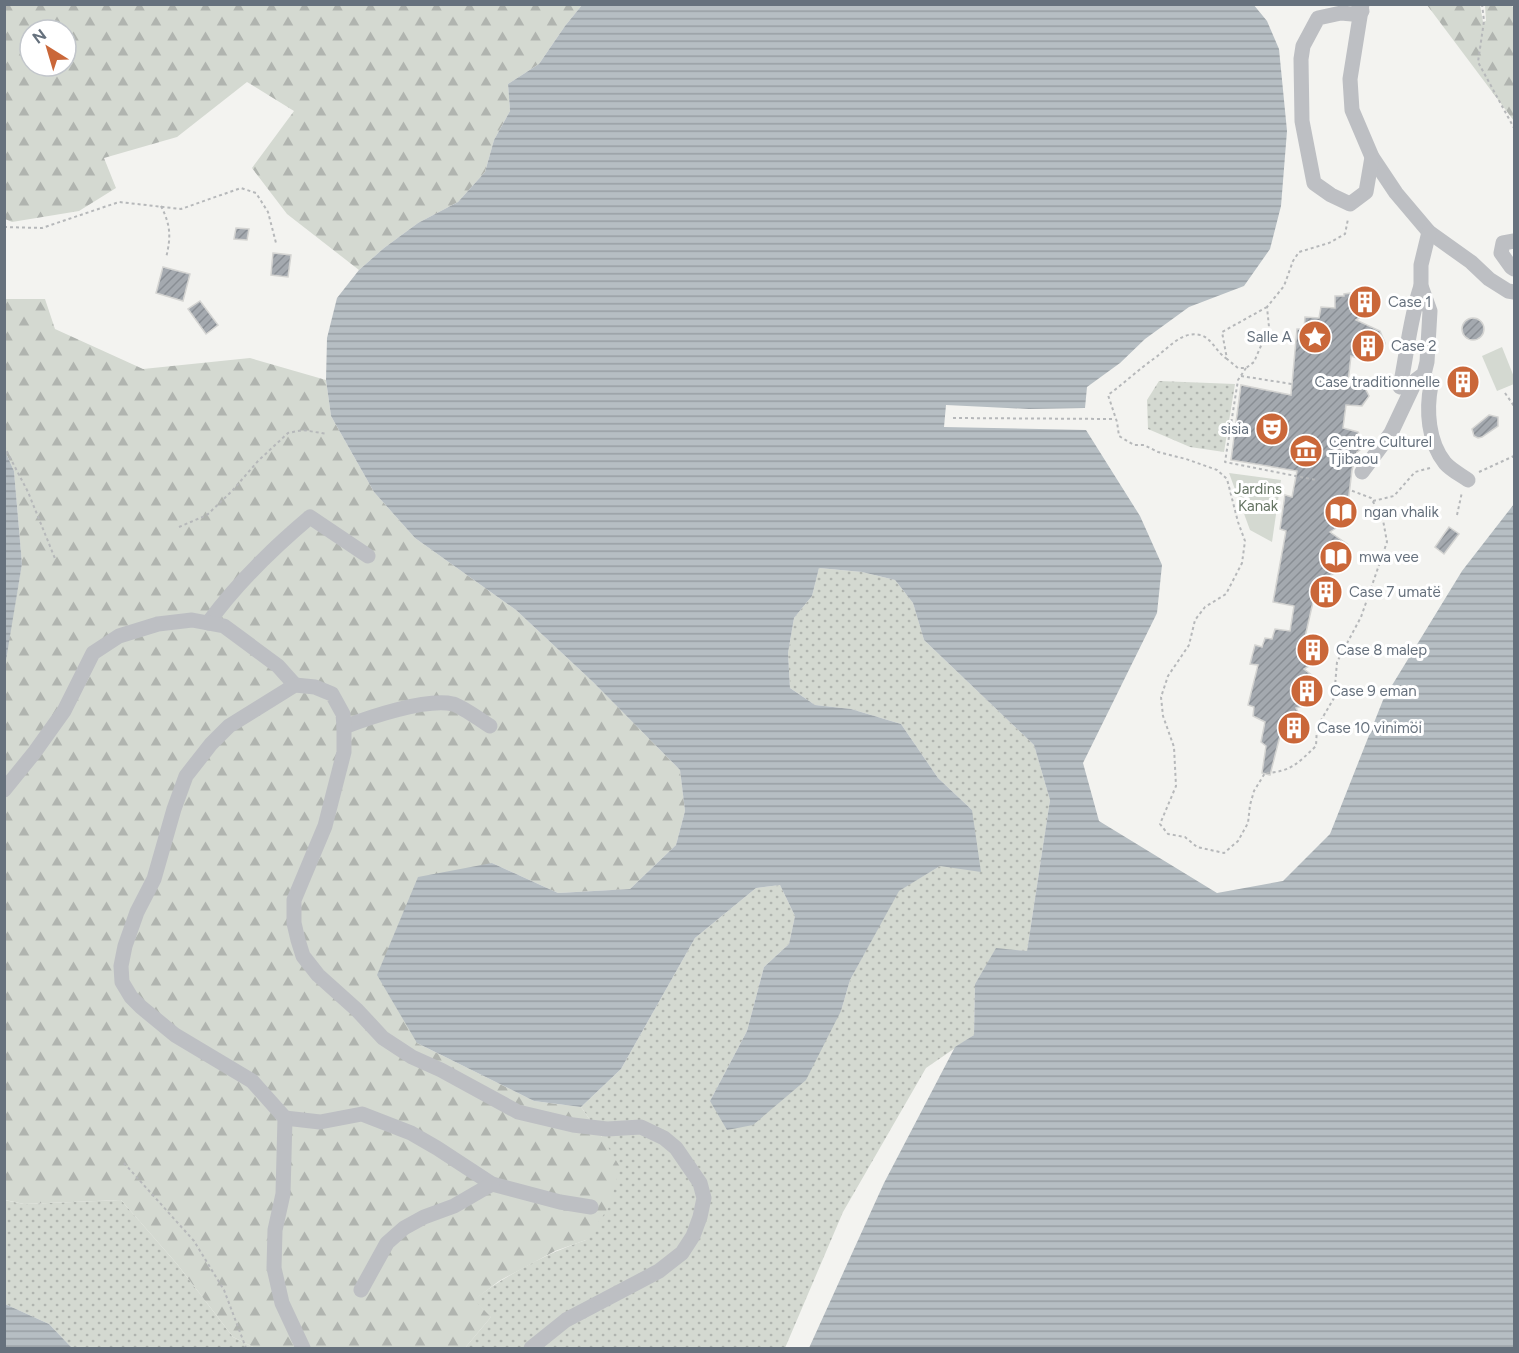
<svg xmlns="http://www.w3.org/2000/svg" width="1519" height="1353" font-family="Figtree,sans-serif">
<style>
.grass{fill:url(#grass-dots)}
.forest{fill:url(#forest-firs);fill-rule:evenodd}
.green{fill:#d4d9d1}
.water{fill:url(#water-rules)}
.building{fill:url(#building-hatch);stroke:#d4d4d2;stroke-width:1.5}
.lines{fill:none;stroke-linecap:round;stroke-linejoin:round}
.path{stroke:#b6b8ba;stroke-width:2;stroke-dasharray:3 3;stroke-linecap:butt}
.minor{stroke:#bdbfc3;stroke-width:15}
.labels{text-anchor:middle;stroke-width:6;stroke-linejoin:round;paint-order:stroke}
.poi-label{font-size:15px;fill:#66717d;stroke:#fff;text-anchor:start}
.park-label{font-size:15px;fill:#667564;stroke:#fff}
</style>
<defs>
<pattern id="grass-dots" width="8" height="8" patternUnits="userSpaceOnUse" patternTransform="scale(1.5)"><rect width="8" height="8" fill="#d4d9d1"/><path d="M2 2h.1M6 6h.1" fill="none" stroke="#b0b4af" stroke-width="1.8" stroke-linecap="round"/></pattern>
<pattern id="forest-firs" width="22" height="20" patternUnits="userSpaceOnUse" patternTransform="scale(1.5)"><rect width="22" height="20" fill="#d4d9d1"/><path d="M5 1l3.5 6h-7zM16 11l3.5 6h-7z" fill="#b0b4af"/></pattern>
<pattern id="water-rules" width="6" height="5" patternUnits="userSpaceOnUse" patternTransform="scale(1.5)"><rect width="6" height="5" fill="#b6bec3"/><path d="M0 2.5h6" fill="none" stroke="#989fa4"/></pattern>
<pattern id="building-hatch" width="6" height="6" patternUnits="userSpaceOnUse" patternTransform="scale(1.5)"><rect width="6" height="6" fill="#a4a9af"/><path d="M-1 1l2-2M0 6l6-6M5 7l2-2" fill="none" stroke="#898e94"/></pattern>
</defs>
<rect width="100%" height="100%" fill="#f3f3f0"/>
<g class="grass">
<polygon points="1159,381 1235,384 1224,452 1190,447 1148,429 1147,400"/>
<path d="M819,568l43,4 33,8 18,23 11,37 110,105 16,55 -23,151 -31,-2 -21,35 -1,51 -48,33 -83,144 -58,136h-320l26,-31 -18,-17c35,-26 72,-46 113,-60l16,-103 -21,-30 40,-38 74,-131 61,-50 24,-3 15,31 -6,28 -25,23 -17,64 -37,70 131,-90 9,-31 48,-89 42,-25 32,-56 -34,-32 -37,-54 -50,-15 -36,-4 -25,-17 -2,-35 6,-35 18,-22z"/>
<polygon points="4,1200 24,1204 121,1200 177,1264 233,1337 255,1348 72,1348 49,1324 5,1304"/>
</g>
<g class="forest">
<path d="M4,5h578l-17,21 -26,38 -31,20 2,27 -16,29 -9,32 -27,30 -40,21 -34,25 -25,22 -72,-56 -35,-46 42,-57 -47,-29 -70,55 -73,21 12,30 -37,23 -67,11 -7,-3zM30,30h36v36h-36z"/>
<polygon points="1427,5 1480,5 1483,22 1486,21 1485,5 1511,5 1514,8 1514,121"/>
<polygon points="4,299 45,299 55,329 143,369 250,358 326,380 331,416 374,492 415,538 516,610 593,682 680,770 685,811 676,845 630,889 558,893 492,863 417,1043 534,1101 581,1107 602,1137 620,1167 609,1207 586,1240 555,1251 499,1281 474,1300 491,1317 465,1348 255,1348 233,1337 177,1264 121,1200 24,1204 5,1200 4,666 22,564 14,471 5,451"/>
</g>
<g class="green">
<polygon points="1502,347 1514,377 1514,384 1497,391 1482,356"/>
<polygon points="1229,473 1281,480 1272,542 1250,530"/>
</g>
<g class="water">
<polygon points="582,5 1253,4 1267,21 1279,49 1287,131 1281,206 1270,249 1244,286 1189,307 1145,339 1120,363 1087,387 1085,408 1029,409 946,405 944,427 1086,430 1140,516 1162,565 1157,613 1083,763 1099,821 1217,893 1283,881 1330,834 1383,700 1462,571 1514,504 1514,1348 809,1348 884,1183 955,1047 974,1035 975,984 996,948 1027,951 1050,800 1034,745 924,640 913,603 895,580 862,572 819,568 812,596 794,618 788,653 790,688 815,705 851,709 901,724 938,778 972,810 981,872 940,866 899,891 850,980 841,1011 806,1080 753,1125 727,1130 710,1101 747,1031 764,967 789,944 795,916 780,885 756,888 695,938 621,1069 581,1107 534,1101 417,1043 377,975 418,877 492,863 558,893 630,889 676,845 685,811 680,770 593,682 516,610 415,538 374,492 331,416 326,380 327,338 337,298 359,270 384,248 418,223 458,202 485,172 494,140 510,111 508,84 539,64 565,26"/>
<polygon points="5,451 14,471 22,564 5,666"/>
<polygon points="5,1304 49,1324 72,1348 5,1348"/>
</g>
<g class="building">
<polygon points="236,228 249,229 247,240 234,239"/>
<polygon points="273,253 291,255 288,277 271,275"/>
<polygon points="163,267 190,274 183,301 156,293"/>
<polygon points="1365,291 1374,295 1376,299 1375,308 1356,320 1380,331 1385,343 1382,354 1371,361 1366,361 1351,356 1348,382 1364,386 1369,396 1362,406 1346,405 1343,428 1358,432 1364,442 1360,450 1357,452 1352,470 1348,503 1352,510 1351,518 1330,532 1347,544 1350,549 1351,560 1346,567 1329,576 1336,590 1333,601 1326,603 1313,602 1305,637 1322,643 1324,652 1321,659 1304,669 1318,680 1322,688 1322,694 1317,702 1296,708 1305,725 1304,733 1294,739 1280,736 1270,775 1262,773 1266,746 1261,742 1265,722 1253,716 1254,707 1248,705 1258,665 1250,664 1255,645 1262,647 1265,638 1272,639 1275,629 1290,631 1294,606 1273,602 1286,531 1280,529 1285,495 1292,497 1297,471 1231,460 1241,385 1291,395 1297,329 1304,329 1305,317 1319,318 1321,307 1335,308 1335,296 1344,296 1344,294"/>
<polygon points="200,301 218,325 206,334 188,309"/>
<circle cx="1473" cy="329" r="11"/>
<circle cx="1463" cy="382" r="11"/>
<polygon points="1489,415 1498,417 1498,426 1482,437 1478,438 1474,436 1472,429"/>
<polygon points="1449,527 1459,534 1444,554 1435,547"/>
</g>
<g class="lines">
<g class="path">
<polyline points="1482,4 1484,21 1478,62 1514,128"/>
<path d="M161,206c10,20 10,31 5,52"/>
<polyline points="4,227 42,228 119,202 181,209 241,188 256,193 268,212 276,243"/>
<polyline points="1267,307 1222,332 1227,359 1238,368 1246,368 1254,362 1269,327 1267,307 1284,286 1293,261 1299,252 1329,243 1345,234 1348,219"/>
<path d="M1227,359c-10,-6 -16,-22 -27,-24 -19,-5 -34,16 -48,25 -15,11 -29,24 -44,35l9,27 2,14 15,9h10l14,7 28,7 31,11 10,9 11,43 7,19 -3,22 -16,31 -21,13 -10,13 -6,25 -21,31 -7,21 2,19 11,31 2,39 -16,38 8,10 17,3 12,10 27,6 14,-12 10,-18 2,-18 4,-14 11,-18c26,-1 33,-10 51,-27l1,-19 17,-29 3,-36 24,-45 26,-75 -4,-22 -12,-22 -21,-8"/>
<polyline points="1246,368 1238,380 1225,462 1316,480"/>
<polyline points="1241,376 1292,384"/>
<polyline points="1505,393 1514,406"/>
<polyline points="953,418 1112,419"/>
<polyline points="4,446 28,492 56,561"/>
<polyline points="1479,472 1514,456"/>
<polyline points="1373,501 1394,496 1415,472 1430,468"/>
<polyline points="1457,515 1462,492"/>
<polyline points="179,527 207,515 232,491 258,461 288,433 303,430 327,434"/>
<polyline points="124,1163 194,1241 224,1290 246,1348"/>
</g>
<g class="minor">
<polyline points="1362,4 1350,79 1352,110 1372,157 1396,193 1429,232 1471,262 1489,279 1508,291 1514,292"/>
<polyline points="1362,11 1352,14 1341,13 1318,18 1303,46 1301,59 1302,121 1314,183 1331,195 1350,204 1366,192 1372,157"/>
<polyline points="1514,241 1503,243 1501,253 1511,267 1514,269"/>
<path d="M1424,374l7,11c-5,25 -3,57 14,78 6,7 16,12 23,17"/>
<path d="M1400,387c7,-34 10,-69 21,-101"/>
<polyline points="1362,472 1391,433 1416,380 1424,374 1427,362 1430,311 1421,286 1421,265 1429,232"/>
<path d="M208,623c29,-40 64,-74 102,-106l58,39"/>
<path d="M344,727c26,-10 82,-29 109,-23 10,3 27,16 37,22"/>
<polyline points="4,790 34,753 64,711 93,653 119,636 158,624 192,620 224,626 278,666 295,685"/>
<polyline points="285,1118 320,1122 362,1114 411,1133 437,1148 492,1184 560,1202 591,1207"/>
<polyline points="361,1290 387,1243 404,1228 424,1217 454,1206 492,1184"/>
<polyline points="303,1348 282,1303 274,1268 275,1230 283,1194 285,1118 252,1081 175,1035 141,1007 131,997 122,982 121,966 125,946 137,912 154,879 174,809 186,776 211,744 229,726 295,685 315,687 332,694 343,714 344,727 344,752 325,826 294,900 294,923 298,940 303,956 318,975 357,1010 383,1038 412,1057 441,1070 518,1112 573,1125 607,1129 641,1127 664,1138 676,1148 700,1183 704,1198 700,1217 693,1236 682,1253 659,1271 566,1320 531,1348"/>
</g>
</g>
<defs>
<symbol id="building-disc" viewBox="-11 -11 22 22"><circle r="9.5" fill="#ca6739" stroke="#fff"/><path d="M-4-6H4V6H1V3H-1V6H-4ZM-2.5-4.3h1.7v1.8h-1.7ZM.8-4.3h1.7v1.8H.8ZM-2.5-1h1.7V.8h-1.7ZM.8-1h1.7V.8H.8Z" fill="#fff"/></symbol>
<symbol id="sight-disc" viewBox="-11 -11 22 22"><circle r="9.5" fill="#ca6739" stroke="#fff"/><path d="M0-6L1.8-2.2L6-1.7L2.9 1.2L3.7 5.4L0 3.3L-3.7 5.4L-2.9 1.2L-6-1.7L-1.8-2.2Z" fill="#fff"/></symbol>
<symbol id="theatre-disc" viewBox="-11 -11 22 22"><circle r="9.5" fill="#ca6739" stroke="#fff"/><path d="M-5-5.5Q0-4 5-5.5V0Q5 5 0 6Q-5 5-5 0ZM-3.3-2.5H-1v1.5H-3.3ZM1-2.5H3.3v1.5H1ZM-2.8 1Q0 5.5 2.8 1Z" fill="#fff"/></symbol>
<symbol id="museum-disc" viewBox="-11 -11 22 22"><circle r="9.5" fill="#ca6739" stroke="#fff"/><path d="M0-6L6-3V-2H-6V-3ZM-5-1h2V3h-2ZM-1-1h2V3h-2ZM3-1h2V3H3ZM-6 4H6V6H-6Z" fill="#fff"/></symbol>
<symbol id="library-disc" viewBox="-11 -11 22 22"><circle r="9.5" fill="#ca6739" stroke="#fff"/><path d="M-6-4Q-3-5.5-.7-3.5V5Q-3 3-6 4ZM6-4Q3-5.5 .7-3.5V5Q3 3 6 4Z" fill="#fff"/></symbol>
</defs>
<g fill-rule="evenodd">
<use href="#building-disc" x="1346" y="283" width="38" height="38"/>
<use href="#sight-disc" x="1296" y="318" width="38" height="38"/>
<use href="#building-disc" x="1349" y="327" width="38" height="38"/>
<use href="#building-disc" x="1444" y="363" width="38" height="38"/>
<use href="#theatre-disc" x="1253" y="410" width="38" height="38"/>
<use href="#museum-disc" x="1287" y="432" width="38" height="38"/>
<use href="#library-disc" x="1322" y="493" width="38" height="38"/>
<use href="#library-disc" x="1317" y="538" width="38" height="38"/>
<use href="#building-disc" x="1307" y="573" width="38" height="38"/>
<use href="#building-disc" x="1294" y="631" width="38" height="38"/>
<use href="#building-disc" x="1288" y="672" width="38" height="38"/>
<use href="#building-disc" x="1275" y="709" width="38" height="38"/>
</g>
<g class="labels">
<g class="poi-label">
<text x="1388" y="307">Case 1</text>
<text x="1292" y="342" text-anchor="end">Salle A</text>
<text x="1391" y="351">Case 2</text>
<text x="1440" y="387" text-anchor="end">Case traditionnelle</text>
<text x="1249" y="434" text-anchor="end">sisia</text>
<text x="1329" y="447">Centre Culturel<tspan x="1329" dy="17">Tjibaou</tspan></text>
<text x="1364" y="517">ngan vhalik</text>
<text x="1359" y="562">mwa vee</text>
<text x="1349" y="597">Case 7 umatë</text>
<text x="1336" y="655">Case 8 malep</text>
<text x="1330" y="696">Case 9 eman</text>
<text x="1317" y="733">Case 10 vinimöi</text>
</g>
<g class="park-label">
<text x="1258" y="494">Jardins<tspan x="1258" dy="17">Kanak</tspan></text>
</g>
</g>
<rect width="1519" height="1353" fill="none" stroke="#66717d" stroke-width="12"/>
<g transform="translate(48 48) rotate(323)"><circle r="28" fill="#ffffff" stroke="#c2c6cb" stroke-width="1.5"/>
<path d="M0-4.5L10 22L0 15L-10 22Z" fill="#ca6739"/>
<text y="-9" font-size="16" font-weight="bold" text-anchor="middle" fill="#66717d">N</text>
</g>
</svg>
